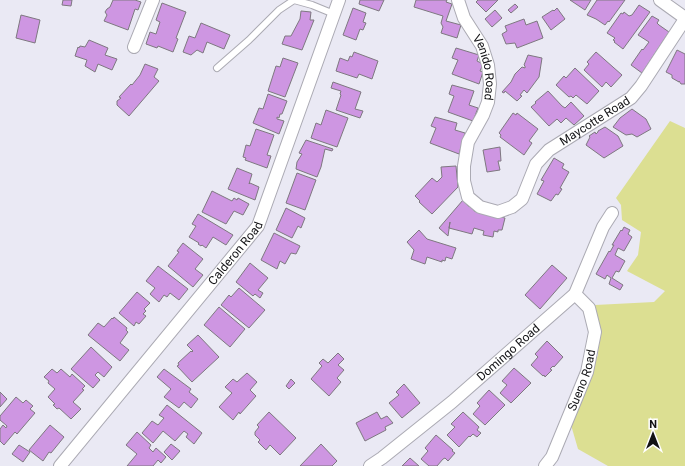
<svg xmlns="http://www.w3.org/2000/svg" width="685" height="466" font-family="Roboto,sans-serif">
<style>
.green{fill:#dcdf92}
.building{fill:#ce96e2;stroke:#7e7880}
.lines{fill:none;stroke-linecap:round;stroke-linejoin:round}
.service-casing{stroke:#abaab3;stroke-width:8}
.minor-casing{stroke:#abaab3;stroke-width:14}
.service{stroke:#fff;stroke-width:6}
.minor{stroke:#fff;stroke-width:12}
.labels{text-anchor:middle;stroke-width:3;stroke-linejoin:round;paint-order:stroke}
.street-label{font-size:12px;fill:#121215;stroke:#fff}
</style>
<rect width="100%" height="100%" fill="#eae9f4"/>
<polygon class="green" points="670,121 685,128 685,466 608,466 578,449 571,425 598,355 599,332 595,305 654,302 665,291 627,271 638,255 641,232 622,220 621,205 616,198"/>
<g class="building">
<polygon points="63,0 72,0 71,6 62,5"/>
<polygon points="113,0 135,0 141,2 138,10 135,9 128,30 104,21 107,15 105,12 107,9 110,7"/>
<polygon points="360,0 384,0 379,11 359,4"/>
<polygon points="416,0 447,0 446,2 452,4 446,21 461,25 457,38 441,33 443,27 441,23 443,16 414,7"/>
<polygon points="478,0 498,0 486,12 476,2"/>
<polygon points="570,0 591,0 585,10"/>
<polygon points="597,0 625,0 609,22 608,21 605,25 596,19 587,15"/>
<polygon points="162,3 186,12 176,38 178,39 173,52 158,46 157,48 146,44 150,32 156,34 160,22 156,20"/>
<polygon points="515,4 518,7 511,13 508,10"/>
<polygon points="639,5 650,12 623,49 614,42 615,41 613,40 615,38 607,33 621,13 623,14 624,12 629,16 632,15"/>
<polygon points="353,8 366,13 363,22 366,23 363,30 360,29 356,40 343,35"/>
<polygon points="557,8 565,19 551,30 542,17 553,10 554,11"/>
<polygon points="495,10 502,18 492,27 485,19"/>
<polygon points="301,11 311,12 310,20 314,20 302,50 282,44 285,36 291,36 300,19"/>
<polygon points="21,15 40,20 35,43 16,38"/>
<polygon points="652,16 659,20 657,23 659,25 669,32 642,73 631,65 642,49 643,50 649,42 638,35"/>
<polygon points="524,19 526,25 537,21 543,38 517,48 515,43 506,44 502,34 507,31 505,26"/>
<polygon points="201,23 230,35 224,49 207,42 203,53 197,50 191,55 183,52 189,36 195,38"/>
<polygon points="89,40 108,48 105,55 117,59 112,70 98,64 95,72 85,66 87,60 75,56 78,47 79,48 80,46 85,47"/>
<polygon points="456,48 479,55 477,61 483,64 480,71 483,72 479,84 452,74 458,60 452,58"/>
<polygon points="677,50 685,54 685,84 681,84 679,81 679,82 672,78 672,75 666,72"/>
<polygon points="354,52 378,61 372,79 359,74 357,78 336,71 340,58 348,61 350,56 352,57"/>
<polygon points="596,52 622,75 611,87 606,82 602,87 584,70 589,64 587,62"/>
<polygon points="528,55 542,58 539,77 527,93 524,90 520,95 522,96 517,101 505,91 504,93 502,92 511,82 515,74 522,67 525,68 525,66 524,65"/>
<polygon points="283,58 298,63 285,97 268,91 276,66 280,67"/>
<polygon points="145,64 158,69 154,77 159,81 129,116 117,105 117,101 121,98 119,97 131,84 132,85 140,75"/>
<polygon points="575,68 599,91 587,104 576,95 573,98 571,96 569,97 556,85 564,76 566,78"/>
<polygon points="333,82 361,92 355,109 363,111 360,118 336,110 341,95 340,94 341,91 331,88"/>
<polygon points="452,85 474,91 469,105 478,108 473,121 448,112 454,96 449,94"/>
<polygon points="548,91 562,106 565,108 571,102 584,116 574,125 566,118 561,123 557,119 549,126 531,107 536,103 535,102"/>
<polygon points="268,94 287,101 282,114 280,114 279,118 277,117 277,119 284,121 279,134 253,123 259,108 263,109"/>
<polygon points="632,109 646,119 651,129 637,137 632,134 626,135 613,127 620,118"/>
<polygon points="326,110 348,118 337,147 311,138 316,123 321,125"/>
<polygon points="513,113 516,115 517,113 538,129 529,141 532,143 524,155 500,137 501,135 499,133"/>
<polygon points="435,117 457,123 455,130 465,133 459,154 430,143 436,128 431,126"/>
<polygon points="605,127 618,136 623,146 604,158 586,145 590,137 589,136 595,132 596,134 598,132 598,131"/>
<polygon points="256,129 274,135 267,155 271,156 267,168 245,160 246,158 243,157 246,145 250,146"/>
<polygon points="306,140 333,149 332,151 325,149 321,167 317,177 296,169 297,162 302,154 299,153"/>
<polygon points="500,147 501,161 498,161 500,170 487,172 483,150"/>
<polygon points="554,158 564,164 562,168 569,172 560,188 562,189 558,195 556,194 551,201 537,194 544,181 541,180"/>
<polygon points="456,166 458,187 432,214 419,202 420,201 415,196 432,178 437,182 442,177 441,167"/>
<polygon points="237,168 252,174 249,184 250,183 259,187 255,200 228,189"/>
<polygon points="297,173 316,180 305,210 286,203"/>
<polygon points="212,191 232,201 234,198 237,200 238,198 249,204 243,215 234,211 226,224 202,212"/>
<polygon points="463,200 468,206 474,208 474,211 505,218 502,230 498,230 498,232 494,231 493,237 483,235 484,231 474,228 472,234 449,228 450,222 448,236 439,228"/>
<polygon points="286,208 305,218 301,228 298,226 292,238 276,230"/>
<polygon points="198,214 233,235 226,245 213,237 206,248 202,245 201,246 198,244 199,243 189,237 196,226 192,224"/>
<polygon points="624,227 630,230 628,234 632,237 624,251 618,248 615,255 625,261 619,272 616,271 612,278 623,285 620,290 609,284 611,278 607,275 605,279 596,274 609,251 610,252 614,245 612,245 621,230 622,231"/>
<polygon points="419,230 427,239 456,248 452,259 446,257 445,261 442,260 442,262 427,257 425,264 411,259 414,250 407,242"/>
<polygon points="274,233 300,246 296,254 291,253 285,264 280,261 277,269 261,260"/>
<polygon points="183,243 203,259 195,269 203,275 193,287 168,266 179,252 177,251"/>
<polygon points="250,263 268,278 258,290 263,293 260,298 255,294 253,296 236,282"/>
<polygon points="552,265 567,278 540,309 525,295"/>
<polygon points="158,266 188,289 179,300 170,293 167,297 164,295 159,302 150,294 155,288 146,281"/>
<polygon points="239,288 265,310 249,328 221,305 229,295 231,297"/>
<polygon points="137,292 150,303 144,309 146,311 143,314 146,316 139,324 136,322 134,326 119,313"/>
<polygon points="219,307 245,329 230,347 204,325"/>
<polygon points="114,317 127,328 126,330 128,332 120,343 129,350 120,361 88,335 98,323 104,327 112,318 113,319"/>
<polygon points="198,335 219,357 192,382 177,366 179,365 178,363 191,351 192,352 193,351 187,345"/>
<polygon points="547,341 563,357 554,367 553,366 550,369 552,370 545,377 544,375 543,376 531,365 538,357 535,354"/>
<polygon points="91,347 112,367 104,377 98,372 95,375 100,380 93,388 71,369"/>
<polygon points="338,353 344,359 338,365 344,370 337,378 341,382 329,396 311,379 322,366 319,363 323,359 328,363"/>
<polygon points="514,368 531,383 511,403 500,393 507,385 502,381"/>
<polygon points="52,369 57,373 61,369 70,377 72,374 85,386 82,389 84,390 73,402 81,409 71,419 59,408 57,409 53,405 55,404 48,397 55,389 48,383 49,381 44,377"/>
<polygon points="164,369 191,389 189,392 198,399 191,408 184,402 179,408 164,397 171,389 157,377"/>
<polygon points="247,373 257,382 250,390 256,396 240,414 239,412 233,420 219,407 232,393 225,387 233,379 237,382"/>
<polygon points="291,379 295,383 289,389 286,386"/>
<polygon points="404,384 420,403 402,418 389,403 399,395 396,392"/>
<polygon points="489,390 505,405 485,425 473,414 480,406 477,403"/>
<polygon points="0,392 7,399 0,407"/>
<polygon points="16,397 23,403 26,400 33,406 30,409 35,413 17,434 15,432 4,445 0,441 0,429 3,425 6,428 7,426 0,420 0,416"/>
<polygon points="167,405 202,433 194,444 186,437 188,434 184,431 175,441 163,431 153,443 142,433 152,421 158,425 164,418 159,415"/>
<polygon points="269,412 296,438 280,455 270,445 266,450 258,442 260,440 255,435 255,432 259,427 257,425"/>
<polygon points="377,412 381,419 387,416 393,423 385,427 386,430 365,441 356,423"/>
<polygon points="463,412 479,427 477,430 481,433 477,437 473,434 470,437 469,436 459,447 447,435 455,427 451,424"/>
<polygon points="50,425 64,437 51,453 49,452 43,461 29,450"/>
<polygon points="137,432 151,445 149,448 153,452 156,448 166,457 161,463 158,460 153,466 127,466 137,454 126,445"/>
<polygon points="436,435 453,450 452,451 455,453 448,461 445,458 443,459 437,466 429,466 421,459 428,451 425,448"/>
<polygon points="171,444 180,451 172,460 164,452"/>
<polygon points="321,444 337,461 332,466 300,466"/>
<polygon points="19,445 30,452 23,462 12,454"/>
<polygon points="410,458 419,466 402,466"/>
</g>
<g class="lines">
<defs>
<polyline id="service" points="217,68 249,40 279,10 294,0 312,5 334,14"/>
<g id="minor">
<path id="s1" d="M458,0l6,18 18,28 6,19 2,19 -2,18 -5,13 -15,27 -4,24v15l4,16 12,10 18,5 14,-5 10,-8 14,-35 13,-14 82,-52 10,-12 44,-67"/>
<polyline points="660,0 685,18"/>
<polyline points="134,47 153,0"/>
<path id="s2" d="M60,466l198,-240 81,-226"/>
<path id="s3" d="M370,466l12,-8 70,-56 123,-108 28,-67 9,-14"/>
<path id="s4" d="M545,466l7,-9 35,-85 8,-40 -6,-24 -14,-14"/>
</g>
</defs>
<use href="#service" class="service-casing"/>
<use href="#minor" class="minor-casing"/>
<use href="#service" class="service"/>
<use href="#minor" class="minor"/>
</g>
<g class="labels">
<g class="street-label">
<text dy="4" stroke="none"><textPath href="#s1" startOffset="74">Venido Road</textPath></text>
<text dy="4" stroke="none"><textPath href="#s1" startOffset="383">Maycotte Road</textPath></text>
<text dy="4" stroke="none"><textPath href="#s2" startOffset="276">Calderon Road</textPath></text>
<text dy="4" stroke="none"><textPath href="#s3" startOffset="179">Domingo Road</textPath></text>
<text dy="4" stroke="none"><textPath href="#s4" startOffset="94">Sueno Road</textPath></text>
</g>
</g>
<g transform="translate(653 434)" stroke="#ffffff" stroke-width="3" paint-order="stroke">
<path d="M0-3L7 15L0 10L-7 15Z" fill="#121215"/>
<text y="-6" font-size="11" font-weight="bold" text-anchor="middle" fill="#121215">N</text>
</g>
</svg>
